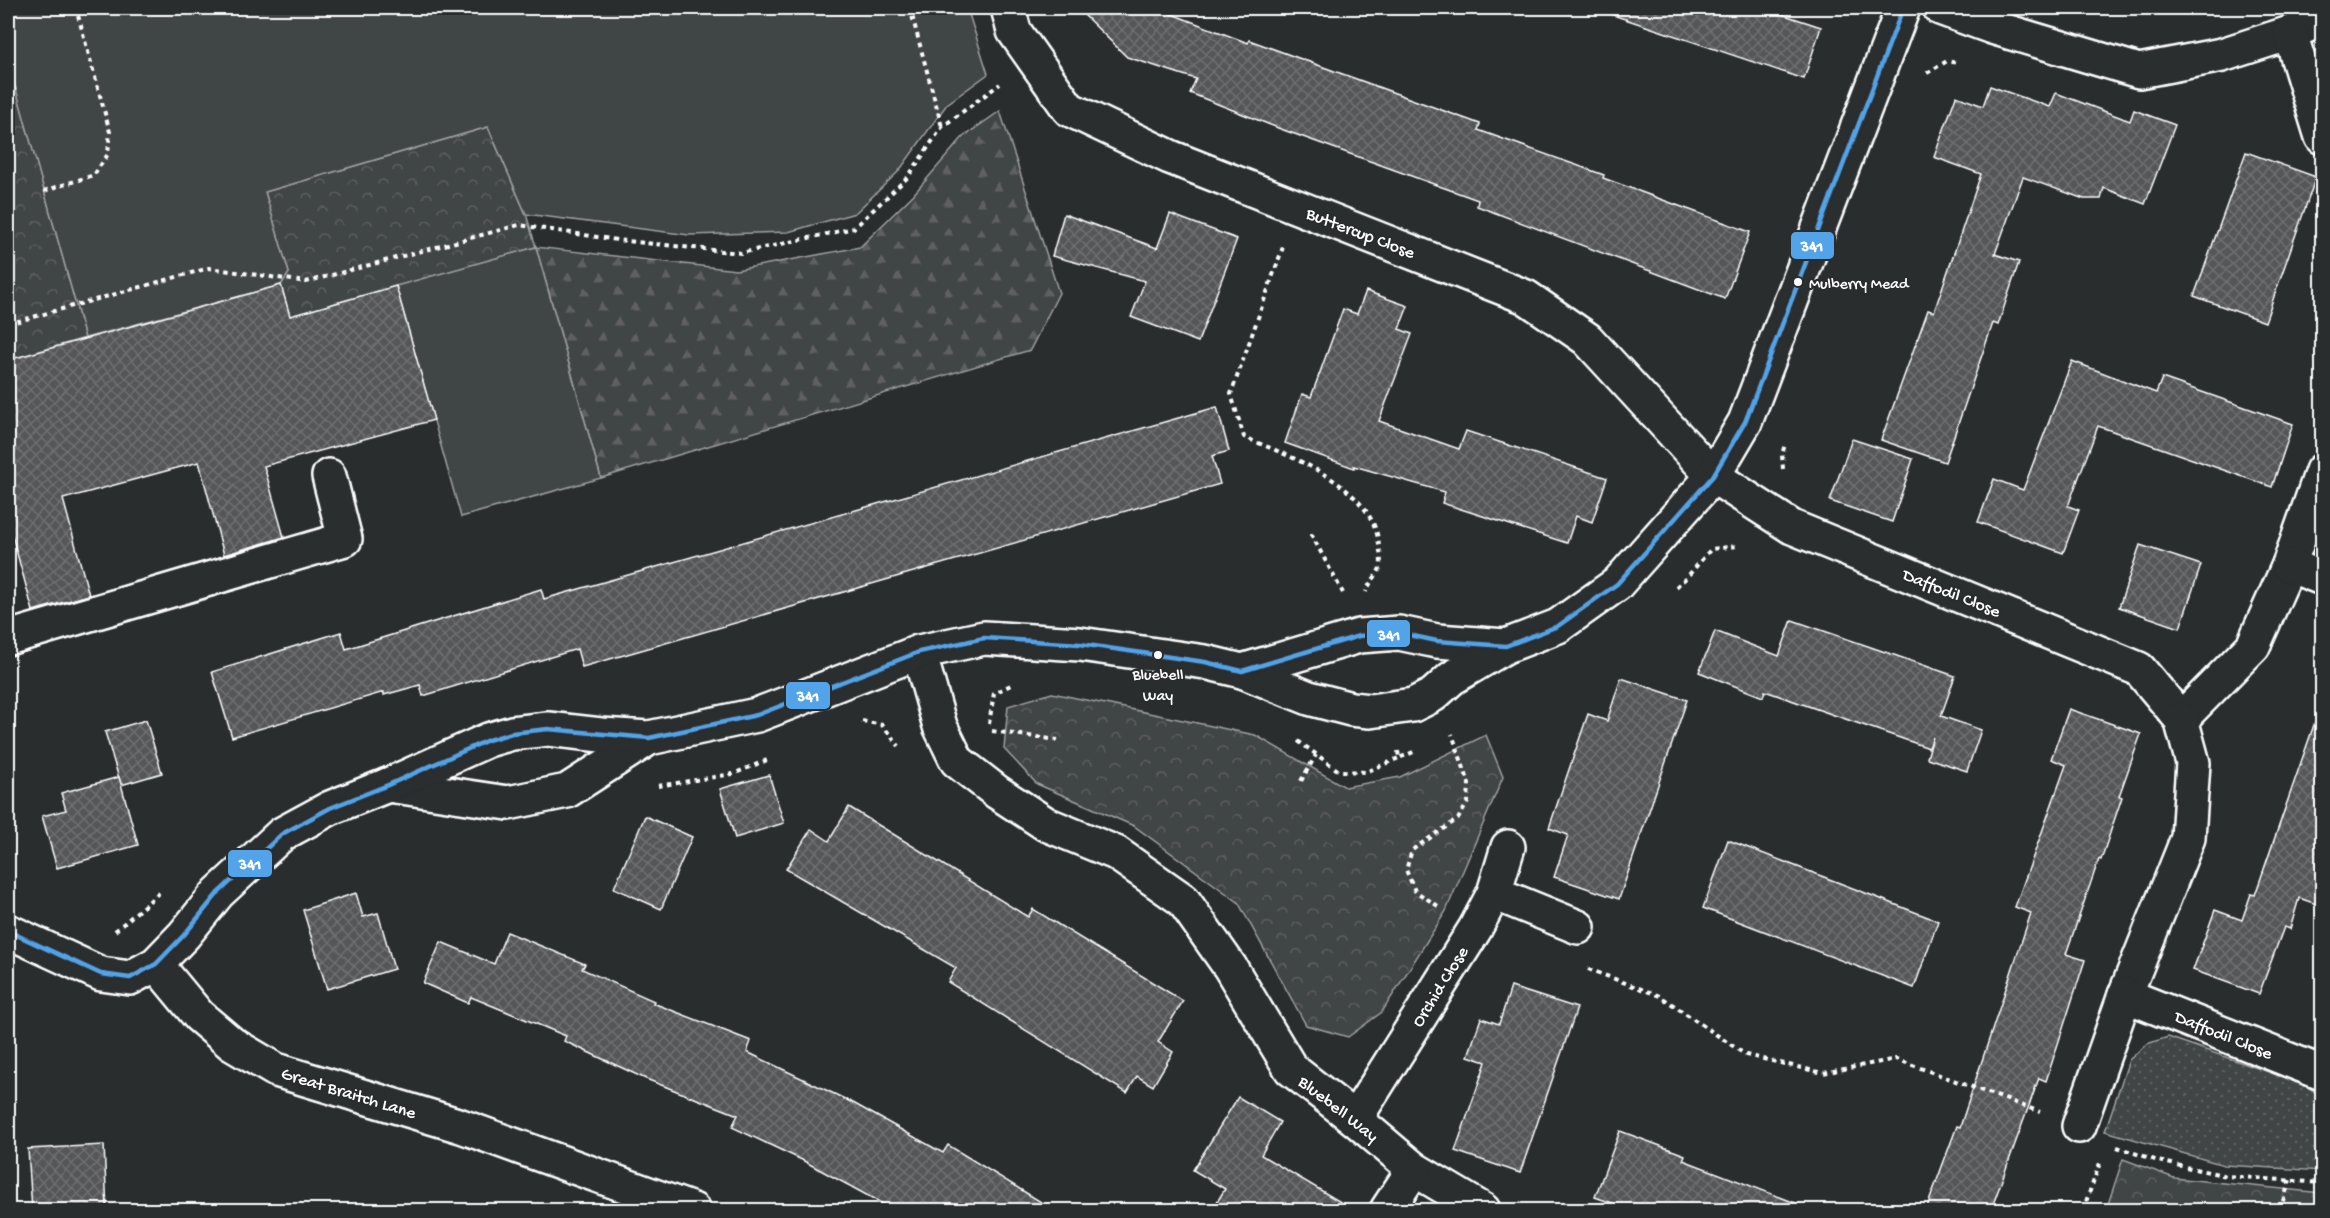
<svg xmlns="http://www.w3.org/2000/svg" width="2330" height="1218" font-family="'Gochi Hand',sans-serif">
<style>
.grass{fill:url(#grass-dots);stroke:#a0a2a2;stroke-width:1.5}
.forest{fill:url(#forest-firs);stroke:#a0a2a2;stroke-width:1.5}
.park{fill:url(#park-crowns);stroke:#a0a2a2;stroke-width:1.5}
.pitch{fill:#414445;stroke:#a0a2a2;stroke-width:1.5}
.building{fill:url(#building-cross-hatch);stroke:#fff;stroke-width:1.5}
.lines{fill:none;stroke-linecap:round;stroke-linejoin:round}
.minor-casing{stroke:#fff;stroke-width:38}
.path{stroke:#fff;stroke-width:4;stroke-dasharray:4.5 4.5;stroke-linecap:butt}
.minor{stroke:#2a2d2e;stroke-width:33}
.bus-1-casing{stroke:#2a2d2e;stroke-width:9}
.bus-1{stroke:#53a3e8;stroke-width:4.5}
.bus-dot{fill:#fff;stroke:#2a2d2e;stroke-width:2}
.labels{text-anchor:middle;stroke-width:4.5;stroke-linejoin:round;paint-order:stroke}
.bus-label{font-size:16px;fill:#fff;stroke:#2a2d2e;text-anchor:start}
.street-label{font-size:18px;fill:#fff;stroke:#2a2d2e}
.line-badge{stroke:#2a2d2e;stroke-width:2}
.badge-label{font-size:16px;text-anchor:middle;font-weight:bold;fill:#fff}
</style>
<defs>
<pattern id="grass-dots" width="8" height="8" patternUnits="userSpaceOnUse" patternTransform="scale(1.5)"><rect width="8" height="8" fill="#414445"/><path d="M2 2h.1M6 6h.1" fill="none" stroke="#5e6061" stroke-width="1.8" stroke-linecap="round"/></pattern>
<pattern id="forest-firs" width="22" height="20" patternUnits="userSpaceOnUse" patternTransform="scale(1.5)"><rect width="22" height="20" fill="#414445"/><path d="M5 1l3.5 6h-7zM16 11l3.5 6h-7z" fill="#5e6061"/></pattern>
<pattern id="park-crowns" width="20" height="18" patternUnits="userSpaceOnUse" patternTransform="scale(1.5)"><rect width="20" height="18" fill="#414445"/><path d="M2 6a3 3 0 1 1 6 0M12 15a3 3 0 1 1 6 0" fill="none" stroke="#5e6061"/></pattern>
<pattern id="building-cross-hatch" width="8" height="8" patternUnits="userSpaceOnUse" patternTransform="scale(1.5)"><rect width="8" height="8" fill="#555758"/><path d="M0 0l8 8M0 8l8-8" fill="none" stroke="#6e7071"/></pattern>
</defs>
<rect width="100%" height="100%" fill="#2a2d2e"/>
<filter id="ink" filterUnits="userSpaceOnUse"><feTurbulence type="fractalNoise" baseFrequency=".0167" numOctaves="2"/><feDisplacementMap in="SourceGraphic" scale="12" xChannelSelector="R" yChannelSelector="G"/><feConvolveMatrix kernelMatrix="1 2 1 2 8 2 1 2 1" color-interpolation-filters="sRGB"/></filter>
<g filter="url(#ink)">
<polygon class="grass" points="2168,1037 2303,1084 2322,1097 2322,1171 2224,1165 2105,1131 2129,1060 2147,1044"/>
<polygon class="forest" points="1000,111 1059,293 1030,350 601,478 536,247 736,270 860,247 913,195 963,137"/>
<g class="park">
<polygon points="8,60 85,338 8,360"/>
<polygon points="488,127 526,214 536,247 316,309 294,332 281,285 289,273 265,192"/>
<polygon points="1052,693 1255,735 1345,787 1400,777 1486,735 1503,777 1446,911 1382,1012 1348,1037 1306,1025 1238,902 1134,826 1037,784 1004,749 1008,706"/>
<polygon points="2123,1159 2174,1178 2322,1193 2322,1210 2106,1210"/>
</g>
<g class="pitch">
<polygon points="8,8 967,8 988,74 947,104 899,171 855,213 788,232 689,235 526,214 488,127 265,192 289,273 281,285 85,338 8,60"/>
<polygon points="536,247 601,478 461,517 396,286"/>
</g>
<g class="building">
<polygon points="1077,8 1156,8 1248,43 1249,40 1480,124 1478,130 1604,175 1603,178 1750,232 1725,299 1477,206 1478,200 1278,128 1190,93 1196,79 1127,57"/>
<polygon points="1615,8 1763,8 1821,27 1804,79 1613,15"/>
<polygon points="1990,86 2050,107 2056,93 2130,121 2134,110 2175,125 2145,204 2104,188 2101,199 2084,199 2023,177 1995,254 2019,262 1998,325 1993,323 1945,462 1881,440 1928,310 1934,312 1981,174 1934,157 1956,96 1983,106"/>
<polygon points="2246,152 2316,177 2265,322 2194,296"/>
<polygon points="1064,214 1157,248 1170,214 1237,239 1198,342 1131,317 1145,281 1052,256"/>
<polygon points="281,285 290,316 396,286 434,420 264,466 284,537 224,555 199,462 63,499 89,595 33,611 8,521 8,360"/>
<polygon points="1366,291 1408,306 1399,329 1412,334 1379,421 1459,449 1466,431 1607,478 1592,522 1576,516 1567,543 1442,503 1445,492 1354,466 1354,468 1285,443 1302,394 1311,397 1343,309 1357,314"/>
<polygon points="2072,361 2156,393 2162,378 2293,424 2272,487 2098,426 2068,506 2079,510 2063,553 1978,522 1994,479 2023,490"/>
<polygon points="1217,407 1229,451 1212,456 1220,484 582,667 577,649 423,696 420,685 384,695 384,692 232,737 212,672 341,632 346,649 541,589 544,599"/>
<polygon points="1852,439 1913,459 1892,522 1830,501"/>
<polygon points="2140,545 2201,565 2180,628 2119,607"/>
<polygon points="1792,620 1955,676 1941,716 1981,730 1967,771 1927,758 1933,737 1929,748 1765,691 1763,697 1699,672 1715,631 1779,656"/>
<polygon points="1621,678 1687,700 1619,899 1554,877 1568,835 1549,828 1588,714 1607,721"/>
<polygon points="2069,709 2141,734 2119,796 2122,797 2101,860 2099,859 2066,954 2085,960 2046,1081 2039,1078 1991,1210 1926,1210 1957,1126 1960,1127 2031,913 2015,907 2066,765 2051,759"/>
<polygon points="2316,719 2322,720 2322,906 2299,898 2290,929 2284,927 2259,994 2193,970 2215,910 2242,920 2251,894 2255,895"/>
<polygon points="146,720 162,773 121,785 105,732"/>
<polygon points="769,775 784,823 735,838 720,789"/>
<polygon points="119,777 138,845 57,868 42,816 66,810 61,793"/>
<polygon points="849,807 1028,917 1033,909 1183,1001 1158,1042 1173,1052 1153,1086 1137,1076 1127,1093 948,982 956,968 786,869 811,829 829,841"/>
<polygon points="645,816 692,837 661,909 614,888"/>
<polygon points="1728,840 1938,921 1914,988 1703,908"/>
<polygon points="356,893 363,917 378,913 394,969 327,989 303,910"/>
<polygon points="507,932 585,964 582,969 654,1001 653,1003 751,1041 747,1052 853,1103 943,1153 948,1145 1054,1210 894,1210 802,1160 732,1127 738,1115 646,1079 564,1041 566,1036 471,997 468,1003 423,983 441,942 494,964"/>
<polygon points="1511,987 1577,1008 1520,1173 1455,1151 1486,1062 1468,1056 1481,1018 1499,1024"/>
<polygon points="1238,1097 1280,1122 1261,1155 1354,1210 1212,1210 1225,1189 1193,1170"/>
<polygon points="1620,1131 1685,1155 1683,1160 1806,1207 1806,1210 1632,1210 1595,1197"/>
<polygon points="104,1145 107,1210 32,1210 28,1149"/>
</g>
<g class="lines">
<defs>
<g id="minor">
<polyline points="1008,8 1014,31 1069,109 1170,157 1526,297 1587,339 1713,476 1792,527 2139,669 2181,719 2253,646 2289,565 2322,471"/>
<polyline points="1940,8 1992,27 2139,71 2222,55 2290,33 2322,19"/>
<polyline points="2290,33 2322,137"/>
<polyline points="2289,565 2322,578"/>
<polyline points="8,638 345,539 329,476"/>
<polyline points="919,652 940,726 957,761 997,792 1046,824 1116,853 1183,900 1230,967 1291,1069 1355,1119 1414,1169 1483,1210"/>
<polyline points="1242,671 1359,636 1399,633 1437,641 1506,646"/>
<polyline points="2181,719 2193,763 2188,838 2125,995 2322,1073"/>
<polyline points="388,785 508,803 567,791 649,738"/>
<polyline points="1494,893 1578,927"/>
<polyline points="8,931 101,974 130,978 156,964 184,935 218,893 282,834 330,808 388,785 488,740 512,733 548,729 601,735 649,738 757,715 919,652 984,638 1080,644 1205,662 1242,671 1309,698 1351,709 1370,711 1413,705 1433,695 1452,678 1506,646 1558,626 1617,584 1713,476 1745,422 1903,8"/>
<polyline points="156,964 199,1016 232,1044 276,1070 461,1126 693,1210"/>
<polyline points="1355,1119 1475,929 1494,893 1508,847"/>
<polyline points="2079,1126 2125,995"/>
<polyline points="1387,1210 1414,1169"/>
</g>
</defs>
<use href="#minor" class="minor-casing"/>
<g class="path">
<polyline points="910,8 942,127"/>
<polyline points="1927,73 1947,61 1957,63"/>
<polyline points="44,191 94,175 108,154 110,132 76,8"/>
<path d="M1283,247l-52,147 13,43c47,20 129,48 135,108 1,6 3,17 1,23 -3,8 -11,15 -14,24"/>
<polyline points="8,324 209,268 306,282 519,225 617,240 741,253 854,228 908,177 942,127 1000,84"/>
<polyline points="1783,469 1782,455 1785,444"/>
<polyline points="1311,534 1343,593"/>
<polyline points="1676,587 1687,577 1711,549 1738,546"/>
<polyline points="862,721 882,725 899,746"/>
<polyline points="989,724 994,693 1013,684"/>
<polyline points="992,731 1058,740"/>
<polyline points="1298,741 1339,771 1366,772 1399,758"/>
<polyline points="1398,751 1399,758 1416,751"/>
<polyline points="1301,781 1316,755"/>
<polyline points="658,786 733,774 767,760"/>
<polyline points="1438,906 1415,891 1406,870 1412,850 1458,819 1468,802 1469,783 1452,734"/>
<polyline points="115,931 161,891"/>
<polyline points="1588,969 1660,996 1746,1055 1823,1073 1896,1059 2040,1112"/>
<polyline points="2117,1147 2158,1161 2227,1176 2322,1183"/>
<polyline points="2083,1210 2100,1163"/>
<polyline points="2280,1210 2290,1180"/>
</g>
<use href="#minor" class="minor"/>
<defs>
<polyline id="bus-1" points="8,931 101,974 130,978 156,964 184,935 218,893 282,834 330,808 388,785 488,740 512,733 548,729 649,738 757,715 919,652 984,638 1080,644 1205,662 1242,671 1359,636 1399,633 1437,641 1506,646 1558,626 1617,584 1713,476 1745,422 1903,8"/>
</defs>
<use href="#bus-1" class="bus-1-casing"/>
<use href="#bus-1" class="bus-1"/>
</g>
</g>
<g class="bus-dot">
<circle cx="1798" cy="282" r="5"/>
<circle cx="1158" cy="655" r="5"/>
</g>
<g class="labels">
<g class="bus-label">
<text x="1809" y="288">Mulberry Mead</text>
<text x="1158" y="679" text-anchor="middle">Bluebell<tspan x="1158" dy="21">Way</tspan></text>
</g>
<g class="street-label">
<text transform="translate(1361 232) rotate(21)" y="6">Buttercup Close</text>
<text transform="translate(1952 592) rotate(22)" y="6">Daffodil Close</text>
<text transform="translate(1439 986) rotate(-58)" y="6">Orchid Close</text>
<text transform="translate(2224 1034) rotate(22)" y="6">Daffodil Close</text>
<text transform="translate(349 1092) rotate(17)" y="6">Great Braitch Lane</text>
<text transform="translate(1339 1108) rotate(38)" y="6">Bluebell Way</text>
</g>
</g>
<g class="line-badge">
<rect x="1790" y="231" width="45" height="29" rx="6" fill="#53a3e8"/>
<rect x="1366" y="619" width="45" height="29" rx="6" fill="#53a3e8"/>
<rect x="785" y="681" width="46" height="29" rx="6" fill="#53a3e8"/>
<rect x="227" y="849" width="46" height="29" rx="6" fill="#53a3e8"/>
</g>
<g class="badge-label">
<text x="1812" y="251">341</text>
<text x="1389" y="640">341</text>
<text x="808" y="701">341</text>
<text x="250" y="869">341</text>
</g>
<rect width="2330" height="1218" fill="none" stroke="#2a2d2e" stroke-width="30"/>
<rect x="15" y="15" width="2300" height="1188" fill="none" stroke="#fff" stroke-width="2" filter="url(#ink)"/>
</svg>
